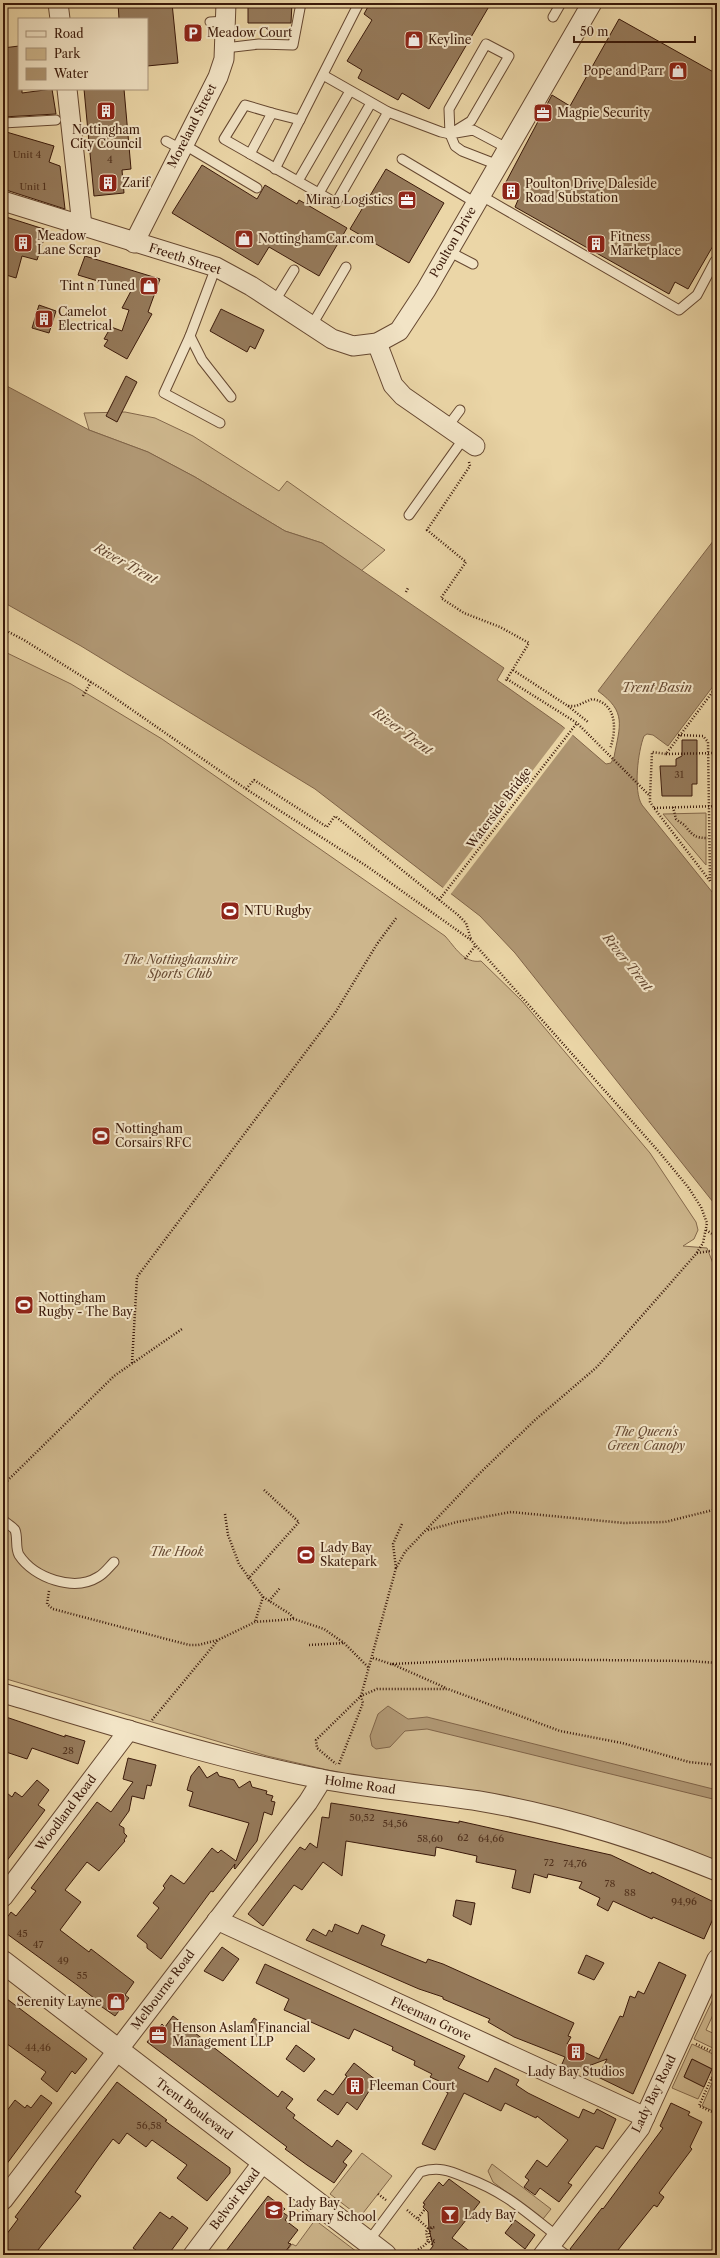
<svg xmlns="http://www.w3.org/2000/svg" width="720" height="2258" font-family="'Libre Caslon Text',serif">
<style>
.green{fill:#cdb68c;stroke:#84684b}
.water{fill:#af9672;stroke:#806448}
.pier{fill:#ebd6a7}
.building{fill:#967b5c;stroke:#3a190a}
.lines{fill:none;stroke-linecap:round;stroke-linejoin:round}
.service-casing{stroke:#664831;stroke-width:11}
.minor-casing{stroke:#664831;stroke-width:21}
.tertiary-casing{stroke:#664831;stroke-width:24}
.path{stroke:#3a190a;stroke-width:2.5;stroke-dasharray:1 2;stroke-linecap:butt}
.service{stroke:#f2e4c6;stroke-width:9}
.minor{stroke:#f2e4c6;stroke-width:19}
.tertiary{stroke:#f2e4c6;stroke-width:22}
.labels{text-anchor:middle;stroke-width:4;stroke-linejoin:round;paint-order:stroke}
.number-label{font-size:10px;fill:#51321e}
.poi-label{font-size:12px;fill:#3a190a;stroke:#f2e4c6;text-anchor:start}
.street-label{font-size:12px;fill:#3a190a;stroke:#f2e4c6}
.park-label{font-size:12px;font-style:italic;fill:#664831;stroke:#f2e4c6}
.water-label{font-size:13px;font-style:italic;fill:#63452e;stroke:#f2e4c6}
</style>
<rect width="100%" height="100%" fill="#ebd6a7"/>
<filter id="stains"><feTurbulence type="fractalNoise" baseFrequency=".005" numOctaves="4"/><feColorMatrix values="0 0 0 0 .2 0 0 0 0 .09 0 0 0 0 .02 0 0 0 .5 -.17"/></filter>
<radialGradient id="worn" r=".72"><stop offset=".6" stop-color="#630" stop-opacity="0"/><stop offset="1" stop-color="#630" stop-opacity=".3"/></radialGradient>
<g class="green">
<polygon points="125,412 155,418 193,436 279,491 287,481 385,550 361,571 322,543 285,531 195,477 148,452 89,430 84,413"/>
<path d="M3,651l68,33 91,55 283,197c10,11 19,28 36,25l41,40 128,152 46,69 2,8 -4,9 -11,7 24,2 7,18h3v596l-47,-20 -81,-24 -111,-27 -70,-6 -50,-8 -91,-21 -264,-78z"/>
<polygon points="706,813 706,865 663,814"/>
<polygon points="714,1997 717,1998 717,2006 706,2030 717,2035 717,2050 694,2039"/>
<polygon points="692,2044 717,2056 717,2060 712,2069 692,2059 684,2077 704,2087 698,2099 672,2088"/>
<polygon points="712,2083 717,2085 717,2108 715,2112 702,2106"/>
<polygon points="362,2153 392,2176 360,2217 330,2194"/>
<polygon points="492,2164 551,2209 543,2219 493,2182 488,2171"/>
<polygon points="315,2220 361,2255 284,2255 292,2244 296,2246"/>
</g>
<g class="water">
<path d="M3,384l86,46 59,22 47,25 90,54 37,12 182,125 -7,12 65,46 44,38 5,-1 3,-6c6,-32 13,-45 -16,-66l119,-155v145l-49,65 -15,-11 -6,-1 -3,2c-6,15 -11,55 -2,69l75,93v309l-202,-254 -35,-37 -165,-127 -234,-143 -78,-44z"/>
<polygon points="388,1706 408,1719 427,1717 717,1790 717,1800 427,1729 405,1731 390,1747 376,1749 372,1746 370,1736 378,1714"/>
</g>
<polygon class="pier" points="566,727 574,733 450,895 442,889"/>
<g class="building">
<polygon points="118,3 172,3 178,63 147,66 147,19 119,19"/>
<polygon points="248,3 292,3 291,23 248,23"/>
<polygon points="370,3 491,3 429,109 402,93 398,100 358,78 362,70 347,61 372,20 364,14"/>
<polygon points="619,19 717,74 717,239 688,289 675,282 669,294 515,207 518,200 506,192 511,185 506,182 552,95 570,106"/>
<polygon points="19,46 19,89 22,89 22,93 52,89 56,114 3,117 3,48"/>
<polygon points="84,89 124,89 131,169 122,170 124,193 94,196"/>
<polygon points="3,131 54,146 49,162 60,166 65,209 3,189"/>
<polygon points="202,165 257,199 265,185 297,204 299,200 347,228 319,276 269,247 258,265 172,213"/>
<polygon points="386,169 444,203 409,263 350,229"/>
<polygon points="3,216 47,230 37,260 22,256 16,278 3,274"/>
<polygon points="85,256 160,279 148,312 152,314 127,359 104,346 108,340 104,339 111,327 122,331 129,310 122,308 131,291 78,275"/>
<polygon points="39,305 56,311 49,333 32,328"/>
<polygon points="221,309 264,330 255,349 250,346 247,352 210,331"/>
<polygon points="126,376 137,382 117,422 106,416"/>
<polygon points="682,740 697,740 697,784 692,784 692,796 662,796 660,766 676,766 676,759 682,756"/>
<polygon points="3,1716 65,1737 65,1735 85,1741 78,1764 32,1748 27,1759 3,1751"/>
<polygon points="128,1758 156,1765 151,1786 147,1785 144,1799 132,1796 129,1811 119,1825 124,1828 124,1833 127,1836 124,1840 125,1841 99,1871 87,1862 65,1890 81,1902 60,1930 89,1952 91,1949 134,1982 125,1995 129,1998 115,2016 92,2000 94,1998 77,1985 3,1931 3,1923 11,1912 16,1916 36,1891 31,1888 97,1802 111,1812 133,1782 123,1779"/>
<polygon points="199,1766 207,1778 217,1772 219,1776 234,1780 239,1788 250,1781 252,1787 267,1791 266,1794 273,1796 271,1801 275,1802 272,1815 264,1812 257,1841 235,1869 234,1868 235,1864 213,1892 211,1891 161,1959 147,1948 147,1944 137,1936 159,1908 153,1903 165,1888 163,1886 171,1875 184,1884 212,1848 218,1853 221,1850 236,1861 249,1823 189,1806 193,1792 187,1790 191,1776"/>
<polygon points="37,1780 49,1790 38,1805 45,1810 3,1866 3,1790 12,1797 15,1792 22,1797"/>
<polygon points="331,1803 459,1823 459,1821 611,1855 651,1874 652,1872 716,1903 712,1910 716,1912 704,1939 653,1917 652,1919 613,1901 608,1911 597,1905 600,1898 579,1888 582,1882 548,1874 547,1878 534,1874 530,1893 512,1888 516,1870 476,1862 477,1856 436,1847 435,1856 346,1841 342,1876 323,1862 302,1890 294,1885 263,1926 248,1914 300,1847 305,1850 310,1843 317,1848 322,1817 329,1818"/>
<polygon points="456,1900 475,1903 471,1925 453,1916"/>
<polygon points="335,1924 358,1934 362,1925 385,1935 381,1945 426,1963 428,1959 443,1964 574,2023 568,2036 571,2037 567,2044 599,2059 620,2016 623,2017 630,1996 635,1998 638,1991 644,1994 659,1962 686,1975 633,2094 598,2077 607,2059 575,2071 562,2064 565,2057 514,2037 488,2022 490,2019 443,1999 443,1997 419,1989 306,1940 313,1929 326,1936 329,1930 332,1932"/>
<polygon points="222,1947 239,1959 223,1981 204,1971"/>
<polygon points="586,1955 604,1963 594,1980 578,1973"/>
<polygon points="265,1964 465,2056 458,2068 488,2082 495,2068 519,2080 516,2085 528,2093 579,2118 583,2109 594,2114 597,2109 616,2119 603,2149 596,2146 568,2183 572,2185 559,2202 540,2188 535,2195 524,2187 529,2180 525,2177 537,2160 547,2167 568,2140 537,2116 536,2118 505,2103 501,2111 464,2093 435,2150 422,2144 448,2093 436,2086 439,2081 430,2077 432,2074 414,2065 415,2061 392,2050 393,2047 354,2029 349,2039 284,2010 289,1999 256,1983"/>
<polygon points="3,1996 87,2059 75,2074 72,2071 57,2092 41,2079 46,2072 3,2041"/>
<polygon points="173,2016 278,2097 282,2091 293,2099 286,2108 295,2115 293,2118 332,2147 337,2140 352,2151 343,2162 347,2165 334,2183 307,2165 285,2149 287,2147 147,2042 162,2024 165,2027"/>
<polygon points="254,2018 267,2028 259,2038 247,2029"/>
<polygon points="296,2045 315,2059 304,2072 286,2059"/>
<polygon points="692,2059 712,2069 704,2087 684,2077"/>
<polygon points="354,2063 376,2080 357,2110 347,2102 338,2115 317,2100 325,2090 333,2095 347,2076 345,2075"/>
<polygon points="117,2082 167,2120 165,2121 230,2168 230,2173 207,2201 177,2178 187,2165 152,2140 146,2147 127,2133 119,2144 113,2139 96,2162 75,2192 81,2196 34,2255 3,2255 3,2239 18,2219 15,2217"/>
<polygon points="41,2095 52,2103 3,2169 3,2116 15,2100 25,2108 27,2105 31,2108"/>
<polygon points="671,2103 690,2112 688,2115 702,2122 690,2147 692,2149 659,2193 664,2197 657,2207 654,2205 614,2255 578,2255 570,2249 602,2208 603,2209 663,2128 660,2126"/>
<polygon points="449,2179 480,2202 452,2238 475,2255 426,2255 433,2246 429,2229 428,2212 423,2207 425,2204 423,2203 439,2182 443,2186"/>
<polygon points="268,2196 285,2209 282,2212 288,2216 285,2220 298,2230 288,2243 291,2244 283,2255 223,2255"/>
<polygon points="160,2212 170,2219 172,2216 188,2228 168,2255 143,2255 133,2248"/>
<polygon points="515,2220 535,2235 525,2249 505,2233"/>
</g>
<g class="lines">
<defs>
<g id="service">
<polyline points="553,17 561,3"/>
<polyline points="210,22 226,21"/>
<polyline points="225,48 259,44 293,45 301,3"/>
<polyline points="388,112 441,132 450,134 471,121 509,56 486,44 449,109 450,134"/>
<polyline points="272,113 245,105 224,139 336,203 388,112 323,75"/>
<polyline points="3,123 56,120"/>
<polyline points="166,141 181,149"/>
<polyline points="183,144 257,188"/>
<polyline points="250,154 272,113 300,120"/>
<polyline points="402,159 476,203"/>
<polyline points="498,165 462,151 455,146 450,134 473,130 507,148"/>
<polyline points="275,169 359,3"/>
<polyline points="298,181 350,91"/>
<polyline points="319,193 371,103"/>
<polyline points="480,195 679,310 697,295 715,261"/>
<polyline points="448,251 473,264"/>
<polyline points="216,267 190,336 202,360 231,397"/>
<polyline points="275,301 294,270"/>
<polyline points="312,325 346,267"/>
<polyline points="190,336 164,393 220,423"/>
<polyline points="448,426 460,410"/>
<polyline points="409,515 464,438"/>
<path d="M3,1520c3,3 10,7 12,10 3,7 0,18 4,25 15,23 55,37 79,22 6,-3 11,-10 16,-15"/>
<path d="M368,2242l52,-70c19,-6 30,-1 47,6 38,14 59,34 90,58"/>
<polyline points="551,2244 566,2255"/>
</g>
<g id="minor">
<polyline points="58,3 60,19"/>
<polyline points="67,89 82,226"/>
<polyline points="3,201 216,267 251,286 332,339 353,346 377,343 399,331 426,290 592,3"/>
<polyline points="134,243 218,77 224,59 226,3"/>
<polyline points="377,343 393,385 403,396 475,446"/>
<path d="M3,1693c105,31 211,65 318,86 52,10 106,14 158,22 82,14 162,39 238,70"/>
<polyline points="3,1897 129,1730"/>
<polyline points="217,1920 645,2117"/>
<polyline points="3,2200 308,1802 318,1786 320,1779"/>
<polyline points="193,2255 263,2162"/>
<polyline points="543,2255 640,2128 717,1959"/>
</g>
<polyline id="tertiary" points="3,1962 385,2255"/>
</defs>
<use href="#service" class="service-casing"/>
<use href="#minor" class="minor-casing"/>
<use href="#tertiary" class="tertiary-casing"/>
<g class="path">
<polyline points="469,462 470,466 427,530 466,562 441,598 464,613 500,627 529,643 505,682"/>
<polyline points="406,592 408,588"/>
<polyline points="3,629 24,640 102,689 246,789 368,867 471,940 660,1153 688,1187 701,1207 707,1223 703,1243 696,1254 597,1367 535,1420 480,1473 405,1552 396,1568 361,1696 316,1740 317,1748 336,1764"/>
<path d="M513,670l55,36h8l16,-7c25,4 25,30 18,50"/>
<polyline points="507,679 577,723 649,795"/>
<polyline points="83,696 91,682"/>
<polyline points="568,706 588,722"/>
<polyline points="678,735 703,736 708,742 710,881"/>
<polyline points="666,754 717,753"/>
<polyline points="246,789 254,780 327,827 335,816 458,915 466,923 471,939"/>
<path d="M673,807l3,12c3,3 8,5 10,8 7,9 10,11 22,11"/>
<polyline points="654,808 717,806"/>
<polyline points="710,881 654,808 650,802 650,796 652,752 666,754 717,686"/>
<polyline points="439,900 577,723"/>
<polyline points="465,959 476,945"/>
<polyline points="706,1230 717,1237"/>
<polyline points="697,1253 717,1250"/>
<polyline points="132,1363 137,1277 335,1013 377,944 397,917"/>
<polyline points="3,1485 114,1376 182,1329"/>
<polyline points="225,1514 228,1535 239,1564 263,1597 255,1622"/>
<polyline points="428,1530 457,1522 511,1512 624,1523 665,1522 717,1509"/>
<polyline points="396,1568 393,1544 402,1524"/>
<polyline points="248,1579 299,1522 264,1490"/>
<polyline points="49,1591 47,1604 53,1609 189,1645 198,1645 218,1640"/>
<polyline points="263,1597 290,1614 294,1619"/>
<polyline points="269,1601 280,1588"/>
<polyline points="309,1645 344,1643"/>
<polyline points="373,1658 391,1664 501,1659 690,1661 717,1663"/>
<polyline points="392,1664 446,1688"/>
<polyline points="152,1720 218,1640 255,1622 294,1619 324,1629 344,1643 369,1668"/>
<polyline points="339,1764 363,1703 361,1696 377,1689 448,1689 560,1731 622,1743 689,1762 717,1765"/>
<polyline points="696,2044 717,2054"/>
<polyline points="717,2066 699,2106 717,2114"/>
<polyline points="711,2079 717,2082"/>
<polyline points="378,2194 386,2200"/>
<polyline points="407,2210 428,2228 436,2227"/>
<polyline points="418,2218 425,2209"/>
<polyline points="428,2228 426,2232 428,2241 433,2245"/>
<polyline points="432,2228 429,2232 430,2238 435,2241 432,2244"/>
<path d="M411,2255c5,-6 13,-7 17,-14"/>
</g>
<use href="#service" class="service"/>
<use href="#minor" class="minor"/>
<use href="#tertiary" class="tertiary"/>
</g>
<defs>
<symbol id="parking-square" viewBox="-11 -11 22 22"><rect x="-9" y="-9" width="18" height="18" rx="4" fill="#8f2418" stroke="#f2e4c6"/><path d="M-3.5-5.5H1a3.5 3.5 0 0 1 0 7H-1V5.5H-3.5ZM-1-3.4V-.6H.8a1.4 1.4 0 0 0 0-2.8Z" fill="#fff"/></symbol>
<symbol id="shop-square" viewBox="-11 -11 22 22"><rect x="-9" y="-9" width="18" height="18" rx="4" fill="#8f2418" stroke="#f2e4c6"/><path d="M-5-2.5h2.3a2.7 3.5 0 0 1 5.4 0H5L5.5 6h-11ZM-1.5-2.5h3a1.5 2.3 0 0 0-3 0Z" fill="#fff"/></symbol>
<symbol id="building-square" viewBox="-11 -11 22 22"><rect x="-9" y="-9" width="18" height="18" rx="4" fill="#8f2418" stroke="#f2e4c6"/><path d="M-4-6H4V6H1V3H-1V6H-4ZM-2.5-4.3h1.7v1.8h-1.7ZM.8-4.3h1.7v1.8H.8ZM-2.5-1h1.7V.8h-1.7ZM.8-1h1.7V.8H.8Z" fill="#fff"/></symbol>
<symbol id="office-square" viewBox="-11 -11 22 22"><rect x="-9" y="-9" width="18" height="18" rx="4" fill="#8f2418" stroke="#f2e4c6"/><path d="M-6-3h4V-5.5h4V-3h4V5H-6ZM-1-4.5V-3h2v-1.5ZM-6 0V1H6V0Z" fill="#fff"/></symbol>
<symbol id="stadium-square" viewBox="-11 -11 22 22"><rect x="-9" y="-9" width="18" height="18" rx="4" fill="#8f2418" stroke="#f2e4c6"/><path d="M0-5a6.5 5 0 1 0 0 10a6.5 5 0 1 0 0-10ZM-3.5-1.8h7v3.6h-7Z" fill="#fff"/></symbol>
<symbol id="school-square" viewBox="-11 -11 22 22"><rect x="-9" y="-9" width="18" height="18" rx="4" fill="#8f2418" stroke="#f2e4c6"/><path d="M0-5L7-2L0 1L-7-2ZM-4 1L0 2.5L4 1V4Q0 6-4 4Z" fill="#fff"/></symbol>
<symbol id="bar-square" viewBox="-11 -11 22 22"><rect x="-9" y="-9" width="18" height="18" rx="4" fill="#8f2418" stroke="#f2e4c6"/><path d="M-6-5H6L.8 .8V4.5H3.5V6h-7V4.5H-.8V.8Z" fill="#fff"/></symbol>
</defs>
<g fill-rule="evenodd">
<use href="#parking-square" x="182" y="22" width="22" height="22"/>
<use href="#shop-square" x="403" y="29" width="22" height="22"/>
<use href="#shop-square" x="667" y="60" width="22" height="22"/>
<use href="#building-square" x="95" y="100" width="22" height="22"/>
<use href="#office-square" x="532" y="102" width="22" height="22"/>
<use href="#building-square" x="97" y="172" width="22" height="22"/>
<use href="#building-square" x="500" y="180" width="22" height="22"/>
<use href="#office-square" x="396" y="189" width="22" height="22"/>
<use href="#shop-square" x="233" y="228" width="22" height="22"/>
<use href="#building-square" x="12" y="232" width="22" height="22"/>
<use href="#building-square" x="585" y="233" width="22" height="22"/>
<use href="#shop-square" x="138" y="275" width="22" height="22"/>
<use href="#building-square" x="33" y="308" width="22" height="22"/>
<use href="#stadium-square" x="219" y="900" width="22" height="22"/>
<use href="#stadium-square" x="90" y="1125" width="22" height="22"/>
<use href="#stadium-square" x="13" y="1294" width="22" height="22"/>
<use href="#stadium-square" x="295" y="1544" width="22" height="22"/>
<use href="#shop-square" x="105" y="1991" width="22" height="22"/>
<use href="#office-square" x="147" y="2024" width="22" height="22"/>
<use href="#building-square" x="565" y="2041" width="22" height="22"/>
<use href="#building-square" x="344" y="2075" width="22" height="22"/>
<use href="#school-square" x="263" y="2199" width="22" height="22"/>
<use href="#bar-square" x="439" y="2204" width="22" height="22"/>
</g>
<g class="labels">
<g class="number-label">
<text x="27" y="158">Unit 4</text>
<text x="110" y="163">4</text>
<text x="33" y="190">Unit 1</text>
<text x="679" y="778">31</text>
<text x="68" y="1754">28</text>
<text x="362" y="1821">50,52</text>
<text x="395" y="1827">54,56</text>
<text x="463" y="1841">62</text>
<text x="430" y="1842">58,60</text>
<text x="491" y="1842">64,66</text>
<text x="549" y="1866">72</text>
<text x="575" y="1867">74,76</text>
<text x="610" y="1887">78</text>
<text x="630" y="1896">88</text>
<text x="684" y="1905">94,96</text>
<text x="22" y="1937">45</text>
<text x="38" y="1948">47</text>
<text x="63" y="1964">49</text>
<text x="82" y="1979">55</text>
<text x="38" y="2051">44,46</text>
<text x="149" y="2129">56,58</text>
</g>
<g class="poi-label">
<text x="207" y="37">Meadow Court</text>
<text x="428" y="44">Keyline</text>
<text x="664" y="75" text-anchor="end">Pope and Parr</text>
<text x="557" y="117">Magpie Security</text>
<text x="106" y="134" text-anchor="middle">Nottingham<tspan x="106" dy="14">City Council</tspan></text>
<text x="122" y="187">Zarif</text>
<text x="525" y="188">Poulton Drive Daleside<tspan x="525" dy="14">Road Substation</tspan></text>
<text x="393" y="204" text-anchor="end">Miran Logistics</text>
<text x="37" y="240">Meadow<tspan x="37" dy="14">Lane Scrap</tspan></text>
<text x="610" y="241">Fitness<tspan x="610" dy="14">Marketplace</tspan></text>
<text x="258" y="243">NottinghamCar.com</text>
<text x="135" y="290" text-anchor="end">Tint n Tuned</text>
<text x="58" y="316">Camelot<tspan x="58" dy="14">Electrical</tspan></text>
<text x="244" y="915">NTU Rugby</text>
<text x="115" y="1133">Nottingham<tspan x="115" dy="14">Corsairs RFC</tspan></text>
<text x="38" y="1302">Nottingham<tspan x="38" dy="14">Rugby - The Bay</tspan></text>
<text x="320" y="1552">Lady Bay<tspan x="320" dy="14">Skatepark</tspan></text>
<text x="102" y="2006" text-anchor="end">Serenity Layne</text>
<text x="172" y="2032">Henson Aslam Financial<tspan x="172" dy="14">Management LLP</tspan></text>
<text x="576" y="2076" text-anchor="middle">Lady Bay Studios</text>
<text x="369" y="2090">Fleeman Court</text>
<text x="288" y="2207">Lady Bay<tspan x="288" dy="14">Primary School</tspan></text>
<text x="464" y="2219">Lady Bay</text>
</g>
<g class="street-label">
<text transform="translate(192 126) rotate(-63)" y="4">Moreland Street</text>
<text transform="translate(453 242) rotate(-60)" y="4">Poulton Drive</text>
<text transform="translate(185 259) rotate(18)" y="4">Freeth Street</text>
<text transform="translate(499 808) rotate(-53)" y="4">Waterside Bridge</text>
<text transform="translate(360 1785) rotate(8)" y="4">Holme Road</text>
<text transform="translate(66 1813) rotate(-53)" y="4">Woodland Road</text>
<text transform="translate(163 1990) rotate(-53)" y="4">Melbourne Road</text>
<text transform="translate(431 2019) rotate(25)" y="4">Fleeman Grove</text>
<text transform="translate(654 2094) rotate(-64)" y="4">Lady Bay Road</text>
<text transform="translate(194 2109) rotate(37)" y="4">Trent Boulevard</text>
<text transform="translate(235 2199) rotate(-53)" y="4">Belvoir Road</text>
</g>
<g class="park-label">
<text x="180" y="964">The Nottinghamshire<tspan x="180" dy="14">Sports Club</tspan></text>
<text x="646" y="1436">The Queen's<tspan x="646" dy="14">Green Canopy</tspan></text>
<text x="177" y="1556">The Hook</text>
</g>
<g class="water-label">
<text transform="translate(126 563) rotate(29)" y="5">River Trent</text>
<text x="657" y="692">Trent Basin</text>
<text transform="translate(403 731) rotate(36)" y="5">River Trent</text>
<text transform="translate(628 962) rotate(51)" y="5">River Trent</text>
</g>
</g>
<rect width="720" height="2258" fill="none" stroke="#ebd6a7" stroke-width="16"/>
<rect x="4" y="4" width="712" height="2250" fill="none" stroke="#3a190a" stroke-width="2"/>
<rect x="8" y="8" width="704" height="2242" fill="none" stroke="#3a190a"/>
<rect x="18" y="18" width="130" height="72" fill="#f2e4c6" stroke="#a8937b"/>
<rect x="26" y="31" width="20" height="6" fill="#f2e4c6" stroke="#a8937b"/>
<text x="54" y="38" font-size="12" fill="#3a190a">Road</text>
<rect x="26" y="48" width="20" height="12" fill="#cdb68c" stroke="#a8937b"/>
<text x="54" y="58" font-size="12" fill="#3a190a">Park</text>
<rect x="26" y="68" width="20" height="12" fill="#af9672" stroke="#a8937b"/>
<text x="54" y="78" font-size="12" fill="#3a190a">Water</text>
<path d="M574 36v6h121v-6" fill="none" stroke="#3a190a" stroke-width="2"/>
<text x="580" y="36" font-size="12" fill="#3a190a" stroke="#f2e4c6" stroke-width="3" paint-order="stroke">50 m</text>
<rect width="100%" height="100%" filter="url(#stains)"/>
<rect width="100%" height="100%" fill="url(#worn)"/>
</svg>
